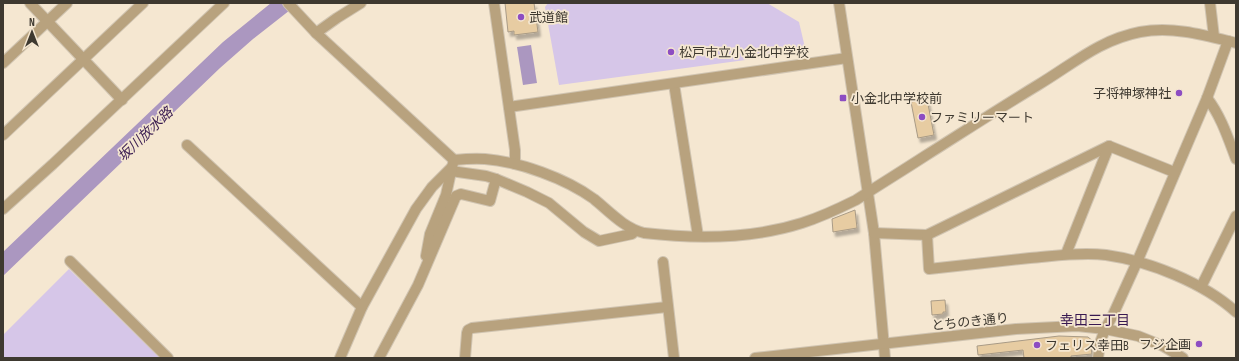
<svg xmlns="http://www.w3.org/2000/svg" width="1239" height="361" font-family="'Sofia Sans Condensed','Noto Sans JP',sans-serif">
<style>
.green{fill:#d6c6e8}
.water{fill:#ab97c0}
.building{fill:#e7cca2;stroke:#a99b86;filter:url(#shadow)}
.lines{fill:none;stroke-linecap:round;stroke-linejoin:round}
.minor-casing{stroke:#d0c4b1;stroke-width:12}
.minor{stroke:#b8a27e;stroke-width:10}
.poi-dot{fill:#8d4dc2;stroke:#f5e7d1;stroke-width:1.5}
.labels{text-anchor:middle;stroke-width:3.5;stroke-linejoin:round;paint-order:stroke}
.poi-label{font-size:13px;fill:#3e3930;stroke:#f5e7d1;text-anchor:start}
.street-label{font-size:13px;fill:#3e3930;stroke:#f5e7d1}
.water-label{font-size:14px;font-style:italic;fill:#3b1e52;stroke:#f5e7d1}
.neighbourhood-label{font-size:14px;fill:#381951;stroke:#f5e7d1}
</style>
<defs>
<filter id="shadow"><feDropShadow dx="2.5" dy="4.5" stdDeviation="1" flood-color="#0004"/></filter>
</defs>
<rect width="100%" height="100%" fill="#f5e7d1"/>
<g class="green">
<polygon points="548,3 767,3 799,22 806,52 559,85 545,7"/>
<polygon points="69,269 160,358 3,358 3,335"/>
</g>
<g class="water">
<polygon points="271,3 299,3 253,39 220,68 3,276 3,252 223,42"/>
<polygon points="531,45 537,83 523,85 517,47"/>
</g>
<g class="building">
<polygon points="505,3 534,3 538,32 514,35 514,31 508,32"/>
<polygon points="927,99 934,135 918,138 911,102"/>
<polygon points="855,210 857,228 833,232 832,219"/>
<polygon points="945,300 946,312 943,312 943,314 932,315 931,301"/>
<polygon points="1059,336 1088,337 1094,342 1093,348 1091,348 1092,354 1071,356 1071,358 1024,358 1023,350 978,355 977,346"/>
</g>
<g class="lines">
<defs>
<g id="minor">
<polyline points="30,3 122,100"/>
<polyline points="288,3 316,33 454,160"/>
<polyline points="494,3 515,150 515,164"/>
<polyline points="839,3 874,233 885,358"/>
<polyline points="1210,3 1214,37"/>
<polyline points="316,33 337,18 361,3"/>
<polyline points="3,63 67,3"/>
<polyline points="674,84 698,236"/>
<path d="M1207,98c14,18 21,40 29,61"/>
<polyline points="509,107 847,58"/>
<polyline points="3,135 143,3"/>
<polyline points="187,145 362,307"/>
<polyline points="451,171 486,176 496,179 527,192 549,203 584,232 599,241 632,234 635,231"/>
<polyline points="3,209 53,164 224,3"/>
<polyline points="874,233 927,235 1109,146 1174,172"/>
<path d="M927,235l2,34c34,-4 67,-7 101,-11 25,-2 51,-6 76,-3 43,6 98,28 130,57"/>
<polyline points="1066,254 1109,146"/>
<polyline points="426,256 430,234 446,195 452,167"/>
<polyline points="70,261 168,358"/>
<polyline points="663,262 674,358"/>
<polyline points="1201,287 1236,216"/>
<path d="M340,358l22,-51 54,-98 16,-22 20,-20 2,-7c10,-1 21,-2 31,-1 35,3 80,19 109,40 16,13 30,29 50,34 52,6 108,6 158,-10 19,-6 36,-14 54,-23 23,-15 46,-29 69,-44 38,-24 75,-48 113,-71 35,-21 61,-45 102,-53 33,-6 64,3 96,11"/>
<polyline points="379,358 418,285 456,196 461,194 490,201 496,179"/>
<polyline points="465,358 467,333 468,330 472,328 667,307"/>
<polyline points="755,358 1016,329 1077,326 1105,329 1138,336 1163,346 1183,358"/>
<polyline points="1098,358 1100,343 1105,329 1112,317 1137,262 1207,98 1228,41"/>
</g>
</defs>
<use href="#minor" class="minor-casing"/>
<use href="#minor" class="minor"/>
</g>
<g class="poi-dot">
<circle cx="521" cy="17" r="4"/>
<circle cx="671" cy="52" r="4"/>
<circle cx="1179" cy="93" r="4"/>
<rect x="839" y="94" width="8" height="8" rx="2"/>
<circle cx="922" cy="117" r="4"/>
<circle cx="1199" cy="344" r="4"/>
<circle cx="1037" cy="345" r="4"/>
</g>
<g class="labels">
<g class="poi-label">
<text x="529" y="22">武道館</text>
<text x="679" y="57">松戸市立小金北中学校</text>
<text x="1171" y="98" text-anchor="end">子将神塚神社</text>
<text x="851" y="103">小金北中学校前</text>
<text x="930" y="122">ファミリーマート</text>
<text x="1191" y="349" text-anchor="end">フジ企画</text>
<text x="1045" y="350">フェリス幸田B</text>
</g>
<g class="street-label">
<text transform="translate(970 321) rotate(-6)" y="5">とちのき通り</text>
</g>
<g class="water-label">
<text transform="translate(145 134) rotate(-44)" y="5">坂川放水路</text>
</g>
<g class="neighbourhood-label">
<text x="1095" y="325">幸田三丁目</text>
</g>
</g>
<rect width="1239" height="361" fill="none" stroke="#3e3930" stroke-width="8"/>
<g transform="translate(32 32)" stroke="#f5e7d1" stroke-width="3" paint-order="stroke">
<path d="M0-3L7 15L0 10L-7 15Z" fill="#3e3930"/>
<text y="-6" font-size="11" font-weight="bold" text-anchor="middle" fill="#3e3930">N</text>
</g>
</svg>
